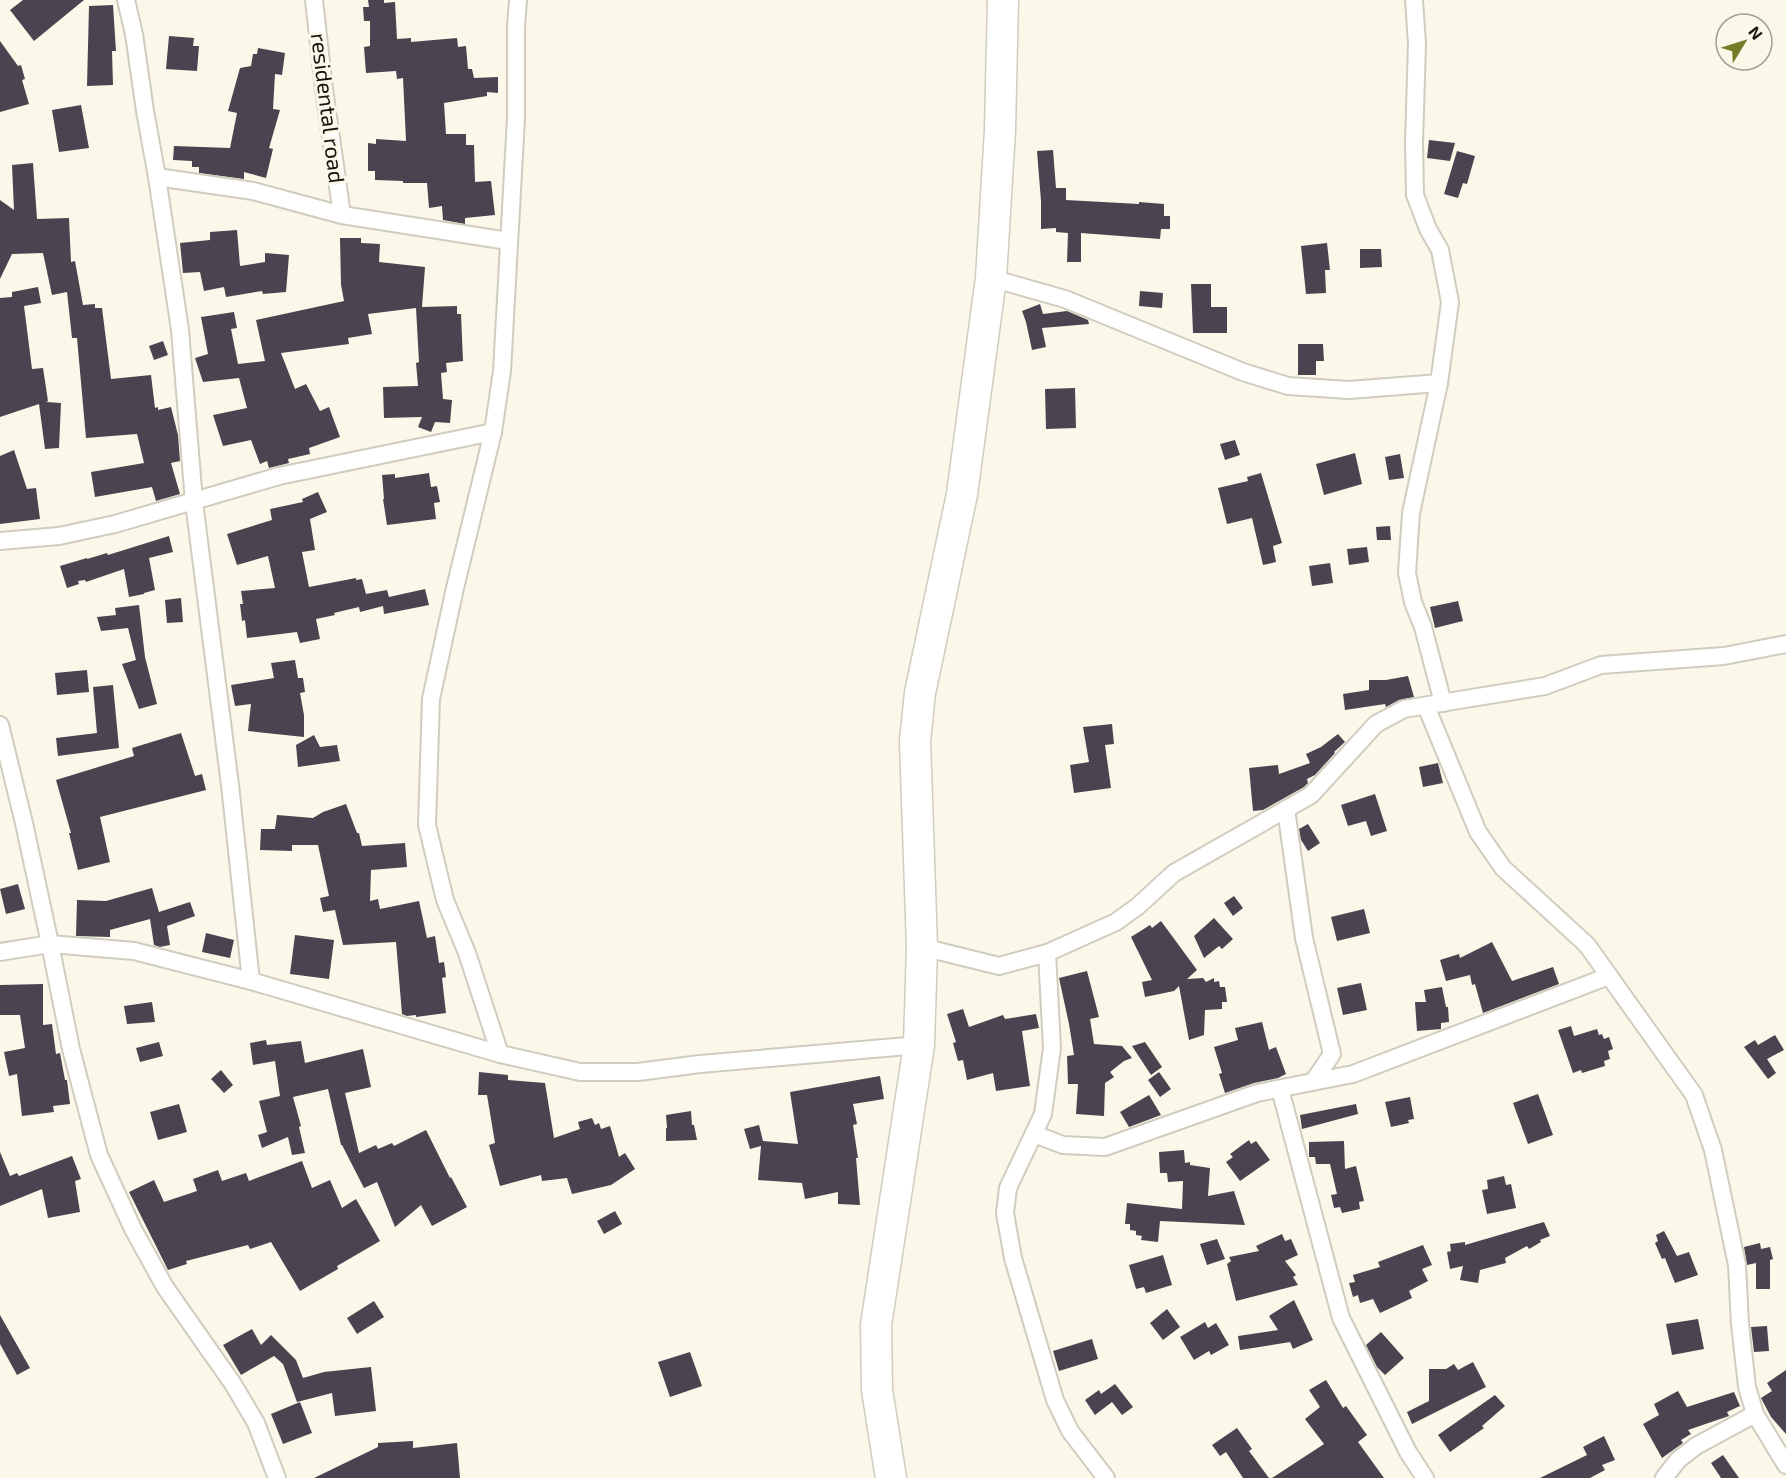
<svg xmlns="http://www.w3.org/2000/svg" width="1786" height="1478" font-family="'Exo 2',sans-serif">
<style>
.building{fill:#49444f}
.lines{fill:none;stroke-linecap:round;stroke-linejoin:round}
.street-casing{stroke:#d0ccbe;stroke-width:20}
.highway-casing{stroke:#d0ccbe;stroke-width:33}
.street{stroke:#fff;stroke-width:16}
.highway{stroke:#fff;stroke-width:30}
.labels{text-anchor:middle;stroke-width:6;stroke-linejoin:round;paint-order:stroke}
.street-label{font-size:22px;fill:#161510;stroke:#fcf8e9}
</style>
<rect width="100%" height="100%" fill="#fcf8e9"/>
<g class="building">
<polygon points="23,0 84,0 34,41 10,10"/>
<polygon points="368,0 384,0 384,3 395,2 397,39 411,38 411,42 457,38 458,47 466,46 468,69 472,69 474,78 498,77 498,93 487,92 487,96 444,103 446,134 466,134 466,145 474,145 475,182 491,181 495,215 465,218 465,224 443,220 442,206 429,208 427,183 403,183 403,181 375,180 375,171 368,171 368,143 376,144 376,139 406,141 403,78 397,79 396,71 366,73 364,47 370,46 370,21 364,21 363,7 369,7"/>
<polygon points="113,5 116,51 112,51 113,85 87,86 89,6"/>
<polygon points="169,36 194,38 193,46 199,46 197,71 166,69"/>
<polygon points="0,41 18,66 21,65 25,79 22,80 29,104 0,112"/>
<polygon points="258,48 285,53 282,75 275,74 273,109 280,110 269,148 273,149 266,178 244,172 244,179 199,173 199,167 192,167 192,161 173,160 174,146 230,148 237,113 228,111 240,68 251,66 253,54 257,54"/>
<polygon points="81,105 89,148 59,152 52,110"/>
<polygon points="1429,140 1455,143 1450,161 1427,158"/>
<polygon points="1053,150 1056,188 1066,188 1066,200 1139,204 1139,202 1164,204 1164,216 1170,216 1170,229 1161,229 1160,239 1081,233 1081,262 1067,262 1068,233 1056,232 1056,228 1041,229 1041,201 1037,151"/>
<polygon points="1457,151 1475,156 1467,184 1463,183 1458,198 1444,194"/>
<polygon points="33,163 37,219 69,218 71,262 75,261 83,305 95,304 95,308 102,308 111,379 151,375 155,408 158,407 158,410 171,407 178,435 180,461 171,463 180,494 156,501 152,487 95,497 91,472 144,463 137,434 86,438 77,338 72,338 67,292 52,295 43,253 12,254 0,279 0,200 14,210 12,165"/>
<polygon points="237,230 240,266 265,262 265,253 289,255 286,292 263,294 262,291 226,297 224,287 204,291 200,272 183,273 180,243 210,240 210,232"/>
<polygon points="340,238 361,238 361,243 380,244 379,262 425,267 422,307 457,306 457,314 461,314 463,361 446,363 447,372 441,373 443,399 452,400 450,423 435,422 431,432 418,427 422,417 384,418 383,387 418,386 416,363 419,362 416,308 368,314 372,334 348,338 349,344 281,353 295,389 306,384 320,411 329,407 340,437 309,448 310,454 288,459 289,463 269,468 267,461 260,464 251,440 223,446 213,415 247,408 239,378 203,382 195,358 208,354 201,317 234,312 237,328 231,329 238,364 265,361 256,320 344,301 341,285"/>
<polygon points="1327,243 1330,270 1325,270 1326,293 1306,294 1301,246"/>
<polygon points="1360,249 1381,249 1382,267 1360,268"/>
<polygon points="1191,284 1211,284 1211,307 1227,307 1227,333 1193,333"/>
<polygon points="38,287 41,303 24,306 32,369 43,368 48,401 46,402 61,403 59,448 45,449 39,404 0,417 0,298 12,297 12,292"/>
<polygon points="1140,291 1163,293 1162,308 1139,306"/>
<polygon points="1040,304 1043,314 1067,311 1088,320 1089,324 1042,328 1046,347 1032,350 1026,322 1022,311"/>
<polygon points="163,341 168,355 154,360 149,346"/>
<polygon points="1298,344 1323,344 1324,361 1316,361 1316,375 1298,375"/>
<polygon points="1075,388 1076,428 1046,429 1045,389"/>
<polygon points="1235,440 1240,455 1225,460 1220,444"/>
<polygon points="14,450 27,489 36,488 40,519 0,524 0,456"/>
<polygon points="1355,453 1362,484 1324,495 1316,464"/>
<polygon points="1400,454 1404,478 1389,480 1385,457"/>
<polygon points="429,473 431,487 437,486 440,502 434,503 436,519 387,525 383,499 384,499 382,475 395,474 395,478"/>
<polygon points="1261,473 1282,543 1273,546 1276,562 1263,565 1252,518 1227,524 1218,488 1248,481 1247,477"/>
<polygon points="318,492 327,512 310,519 315,550 302,552 309,587 356,578 356,580 362,579 366,594 387,590 389,597 425,589 429,605 384,614 383,606 360,612 359,607 334,613 335,615 316,619 320,639 300,643 297,632 247,638 245,620 242,621 240,604 243,604 241,591 275,588 268,556 237,565 227,534 272,520 270,509 303,502 302,499"/>
<polygon points="1390,526 1391,540 1377,540 1376,527"/>
<polygon points="169,536 173,552 149,558 155,590 144,593 144,594 129,597 124,569 86,582 85,580 78,581 79,584 67,588 60,566 87,558 87,559 107,553 108,555"/>
<polygon points="1367,547 1369,562 1349,565 1347,549"/>
<polygon points="1330,563 1333,583 1312,586 1309,566"/>
<polygon points="181,598 183,622 167,623 165,600"/>
<polygon points="1458,601 1463,621 1435,628 1430,607"/>
<polygon points="139,605 145,657 157,704 139,709 122,664 136,660 128,628 101,631 97,617 116,615 115,608"/>
<polygon points="295,660 298,678 303,678 305,692 300,693 304,715 304,737 248,731 251,704 235,706 231,685 274,678 271,663"/>
<polygon points="87,670 89,692 57,695 55,673"/>
<polygon points="1408,676 1414,697 1399,700 1386,707 1385,704 1345,710 1343,694 1369,690 1369,680 1386,680"/>
<polygon points="113,685 119,748 58,756 56,738 97,733 93,687"/>
<polygon points="1112,724 1114,744 1105,745 1111,788 1074,793 1070,765 1089,762 1083,727"/>
<polygon points="181,733 195,776 202,774 206,790 100,817 110,862 78,870 69,833 71,833 56,780 134,756 132,748"/>
<polygon points="1338,734 1345,742 1334,752 1335,753 1315,775 1307,779 1308,783 1304,787 1263,810 1253,811 1249,768 1278,765 1279,774 1310,763 1306,754 1321,747"/>
<polygon points="314,735 320,747 337,745 340,761 298,767 296,745"/>
<polygon points="1438,763 1443,783 1423,787 1419,767"/>
<polygon points="1375,794 1387,831 1371,836 1366,821 1348,826 1341,805"/>
<polygon points="346,804 357,833 359,833 362,846 405,843 407,867 371,870 370,901 378,899 380,909 419,901 427,938 435,936 439,963 444,962 446,977 442,978 446,1013 416,1017 416,1015 407,1016 402,1014 396,942 343,945 335,910 323,912 320,898 329,896 318,845 292,845 292,851 260,850 261,829 275,829 277,815 313,818 323,812"/>
<polygon points="1308,824 1320,843 1308,851 1301,840 1299,829"/>
<polygon points="18,884 25,909 6,914 0,889"/>
<polygon points="152,888 159,912 190,902 195,916 167,926 170,945 160,947 154,945 150,919 110,930 110,937 76,936 77,900 106,901"/>
<polygon points="1234,896 1243,908 1233,916 1224,903"/>
<polygon points="1364,909 1370,933 1337,941 1331,917"/>
<polygon points="1214,918 1233,939 1222,949 1219,946 1204,958 1194,936"/>
<polygon points="1161,921 1197,970 1187,979 1203,978 1206,982 1214,978 1214,982 1219,981 1220,987 1225,987 1227,1002 1222,1002 1222,1009 1205,1010 1204,1035 1189,1040 1179,986 1174,991 1145,997 1142,982 1152,980 1131,937 1150,925 1152,928"/>
<polygon points="206,933 234,940 230,958 202,952"/>
<polygon points="295,935 334,940 329,979 290,974"/>
<polygon points="1492,942 1512,981 1553,967 1559,984 1483,1013 1475,984 1472,985 1470,975 1446,981 1440,960 1459,954 1460,958"/>
<polygon points="1087,971 1099,1017 1090,1019 1094,1044 1122,1046 1132,1058 1124,1061 1110,1072 1114,1077 1105,1083 1104,1116 1076,1114 1078,1084 1068,1084 1067,1056 1074,1055 1069,1024 1059,978"/>
<polygon points="1361,983 1367,1010 1343,1015 1337,988"/>
<polygon points="43,984 43,1025 52,1024 56,1054 60,1053 65,1080 67,1080 70,1104 53,1106 54,1112 22,1116 17,1074 9,1076 4,1052 25,1048 20,1015 0,1015 0,985"/>
<polygon points="1442,987 1446,1007 1448,1007 1449,1022 1441,1023 1441,1029 1417,1031 1415,1002 1426,1002 1424,990"/>
<polygon points="152,1002 155,1022 127,1024 124,1006"/>
<polygon points="963,1009 969,1027 1003,1015 1005,1019 1036,1014 1039,1028 1022,1031 1030,1086 996,1091 993,1073 967,1080 963,1060 958,1061 953,1043 956,1042 947,1014"/>
<polygon points="1262,1022 1269,1050 1276,1047 1286,1074 1278,1078 1254,1083 1225,1093 1219,1074 1222,1073 1214,1047 1238,1040 1235,1028"/>
<polygon points="1571,1026 1574,1036 1597,1029 1599,1035 1602,1034 1604,1039 1609,1037 1613,1049 1608,1051 1610,1059 1604,1061 1605,1066 1582,1073 1581,1070 1573,1073 1558,1030"/>
<polygon points="1775,1035 1784,1050 1767,1059 1776,1073 1768,1079 1744,1047 1755,1040 1758,1045"/>
<polygon points="266,1040 267,1045 301,1041 305,1063 363,1049 371,1087 345,1093 359,1153 376,1145 378,1149 392,1143 394,1146 426,1130 450,1178 451,1177 467,1207 432,1226 421,1205 395,1227 377,1182 364,1188 342,1145 341,1145 328,1089 293,1097 301,1126 299,1127 305,1153 292,1155 288,1137 262,1148 258,1135 267,1132 259,1101 280,1096 275,1061 253,1065 250,1043"/>
<polygon points="159,1042 163,1056 140,1062 136,1048"/>
<polygon points="1145,1042 1162,1067 1151,1075 1132,1046"/>
<polygon points="221,1070 233,1085 224,1093 211,1079"/>
<polygon points="479,1072 508,1075 508,1080 545,1083 554,1138 580,1129 578,1122 592,1118 595,1125 599,1123 601,1129 610,1126 619,1157 625,1153 635,1169 611,1185 572,1194 567,1178 542,1181 541,1175 500,1186 489,1145 495,1143 487,1095 478,1095"/>
<polygon points="1159,1072 1171,1089 1160,1097 1148,1080"/>
<polygon points="880,1076 884,1099 853,1104 857,1124 853,1125 858,1158 856,1158 860,1205 838,1204 838,1192 805,1199 802,1183 758,1180 761,1146 750,1149 744,1129 759,1125 763,1141 798,1144 790,1092"/>
<polygon points="1538,1094 1553,1135 1528,1144 1513,1103"/>
<polygon points="1149,1095 1161,1115 1129,1127 1120,1112"/>
<polygon points="1410,1097 1414,1119 1408,1120 1409,1123 1391,1127 1385,1102"/>
<polygon points="179,1104 187,1132 158,1140 150,1112"/>
<polygon points="1356,1104 1358,1114 1302,1129 1300,1115"/>
<polygon points="691,1111 692,1125 694,1125 697,1140 666,1141 666,1128 667,1128 666,1115"/>
<polygon points="1249,1140 1251,1144 1256,1141 1270,1160 1240,1181 1226,1162 1233,1157 1230,1154"/>
<polygon points="1344,1141 1345,1169 1356,1166 1364,1201 1359,1202 1360,1209 1342,1213 1340,1207 1334,1208 1331,1195 1337,1194 1330,1164 1316,1164 1315,1157 1309,1157 1309,1142"/>
<polygon points="1184,1150 1185,1163 1190,1162 1190,1165 1210,1168 1208,1196 1234,1191 1245,1225 1160,1221 1158,1242 1141,1240 1142,1236 1136,1235 1136,1231 1130,1230 1130,1224 1125,1224 1127,1203 1182,1209 1183,1181 1168,1182 1167,1173 1160,1173 1159,1152"/>
<polygon points="0,1152 10,1176 17,1173 19,1176 72,1156 81,1179 75,1181 80,1212 48,1218 42,1189 0,1206"/>
<polygon points="302,1161 312,1188 330,1180 342,1208 356,1199 380,1241 337,1266 338,1269 300,1291 271,1242 250,1249 248,1245 186,1261 187,1264 168,1270 129,1192 154,1180 164,1202 197,1191 193,1179 218,1170 222,1181 246,1173 249,1181"/>
<polygon points="1504,1176 1506,1185 1511,1184 1516,1208 1487,1214 1482,1190 1488,1189 1487,1180"/>
<polygon points="615,1211 622,1224 604,1234 597,1221"/>
<polygon points="1544,1222 1550,1236 1540,1240 1541,1242 1529,1249 1527,1246 1505,1258 1506,1263 1480,1270 1478,1283 1460,1280 1463,1266 1450,1269 1447,1252 1451,1251 1450,1244 1465,1242 1465,1245"/>
<polygon points="1664,1231 1677,1256 1689,1252 1698,1275 1675,1283 1665,1258 1662,1259 1655,1243 1658,1241 1656,1235"/>
<polygon points="1282,1234 1285,1241 1291,1239 1298,1255 1285,1261 1296,1275 1293,1277 1298,1285 1236,1301 1227,1264 1231,1261 1229,1257 1259,1251 1256,1246"/>
<polygon points="1217,1239 1225,1259 1207,1265 1200,1244"/>
<polygon points="1760,1243 1761,1249 1770,1247 1773,1259 1770,1260 1770,1289 1756,1289 1756,1263 1747,1265 1744,1247"/>
<polygon points="1423,1245 1432,1265 1422,1269 1428,1281 1409,1291 1412,1298 1380,1313 1373,1299 1360,1303 1358,1295 1353,1297 1349,1283 1355,1282 1353,1275 1380,1267 1378,1262"/>
<polygon points="1163,1255 1172,1285 1146,1293 1144,1287 1136,1289 1129,1265"/>
<polygon points="1294,1300 1313,1340 1293,1349 1290,1342 1240,1350 1238,1336 1278,1330 1269,1316"/>
<polygon points="374,1301 384,1317 357,1334 347,1318"/>
<polygon points="1167,1309 1180,1327 1163,1340 1150,1323"/>
<polygon points="0,1315 30,1368 17,1375 0,1344"/>
<polygon points="1698,1319 1704,1349 1672,1355 1666,1324"/>
<polygon points="1205,1322 1208,1328 1216,1323 1229,1345 1211,1355 1209,1351 1194,1360 1180,1337"/>
<polygon points="1767,1326 1769,1351 1754,1352 1751,1327"/>
<polygon points="252,1329 261,1345 271,1335 296,1360 303,1378 324,1372 371,1367 376,1411 335,1416 332,1393 297,1402 283,1364 274,1356 241,1375 223,1345"/>
<polygon points="1381,1332 1404,1358 1385,1375 1377,1367 1366,1345"/>
<polygon points="1092,1339 1098,1359 1059,1371 1053,1351"/>
<polygon points="690,1352 702,1386 670,1397 658,1362"/>
<polygon points="1473,1362 1486,1387 1412,1424 1407,1412 1429,1401 1429,1369 1446,1369 1454,1364 1458,1370"/>
<polygon points="1786,1370 1786,1434 1771,1417 1761,1398 1772,1391 1767,1383"/>
<polygon points="1326,1380 1343,1408 1346,1406 1367,1435 1358,1442 1384,1478 1272,1478 1324,1444 1305,1419 1320,1407 1309,1390"/>
<polygon points="1115,1384 1133,1407 1122,1415 1112,1402 1095,1415 1085,1400 1099,1390 1101,1394"/>
<polygon points="1678,1391 1687,1407 1734,1392 1740,1406 1727,1412 1729,1416 1688,1430 1691,1434 1681,1440 1683,1443 1662,1458 1643,1424 1659,1415 1654,1404"/>
<polygon points="1495,1395 1505,1406 1482,1426 1484,1428 1450,1452 1438,1435"/>
<polygon points="300,1402 312,1433 283,1444 271,1414"/>
<polygon points="1237,1428 1252,1449 1249,1451 1269,1478 1243,1478 1226,1452 1220,1456 1212,1445"/>
<polygon points="1604,1436 1615,1460 1602,1465 1605,1470 1590,1478 1540,1478 1587,1455 1583,1447"/>
<polygon points="413,1441 413,1448 457,1443 460,1478 314,1478 378,1447 378,1443"/>
<polygon points="1723,1455 1739,1478 1721,1478 1711,1463"/>
</g>
<g class="lines">
<defs>
<g id="street">
<polyline points="126,0 134,34 145,111 157,177 180,330 194,502 230,785 251,981"/>
<polyline points="314,0 324,89 342,215"/>
<polyline points="1414,0 1417,44 1414,142 1415,195 1428,229 1440,250 1450,302 1439,383 1411,513 1407,573 1413,602 1423,627 1443,703"/>
<polyline points="157,177 253,191 342,215 508,241"/>
<polyline points="991,278 1065,299 1243,372 1288,386 1349,390 1439,383"/>
<polyline points="0,541 59,536 115,524 279,476 493,432"/>
<polyline points="1426,706 1478,832 1503,868 1587,945 1694,1095 1713,1150 1737,1265 1740,1324 1747,1387 1755,1414 1786,1465"/>
<polyline points="0,725 24,823 50,944 71,1049 99,1155 133,1229 165,1287 233,1384 256,1423 277,1478"/>
<polyline points="1286,809 1304,938 1332,1054 1313,1082"/>
<polyline points="922,947 999,966 1047,953 1116,922 1138,906 1174,873 1311,795 1376,724 1404,709 1545,686 1601,665 1724,656 1786,644"/>
<polyline points="0,952 50,944 134,951 251,981 500,1054 580,1072 638,1072 700,1064 919,1045"/>
<polyline points="1047,953 1052,1048 1043,1114 1008,1188 1005,1213 1013,1258 1055,1400 1070,1431 1106,1478"/>
<polyline points="500,1054 467,953 445,900 427,825 431,699 455,588 493,432 502,371 516,118 516,27 518,0"/>
<polyline points="1280,1089 1341,1318 1408,1452 1425,1478"/>
<polyline points="1034,1134 1063,1145 1105,1147 1257,1093 1353,1074 1609,976"/>
<polyline points="1664,1478 1678,1460 1696,1446 1755,1414"/>
</g>
<polyline id="highway" points="891,1478 877,1390 876,1325 919,1045 922,947 915,741 920,693 962,494 991,278 1000,130 1003,0"/>
</defs>
<use href="#street" class="street-casing"/>
<use href="#highway" class="highway-casing"/>
<use href="#street" class="street"/>
<use href="#highway" class="highway"/>
</g>
<g class="labels">
<g class="street-label">
<text transform="translate(328 108) rotate(83)" y="8">residental road</text>
</g>
</g>
<g transform="translate(1744 42) rotate(52)"><circle r="28" fill="#fcf8e9" stroke="#a09d92" stroke-width="1.5"/>
<path d="M0-4.5L10 22L0 15L-10 22Z" fill="#737c27"/>
<text y="-9" font-size="16" font-weight="bold" text-anchor="middle" fill="#161510">N</text>
</g>
</svg>
